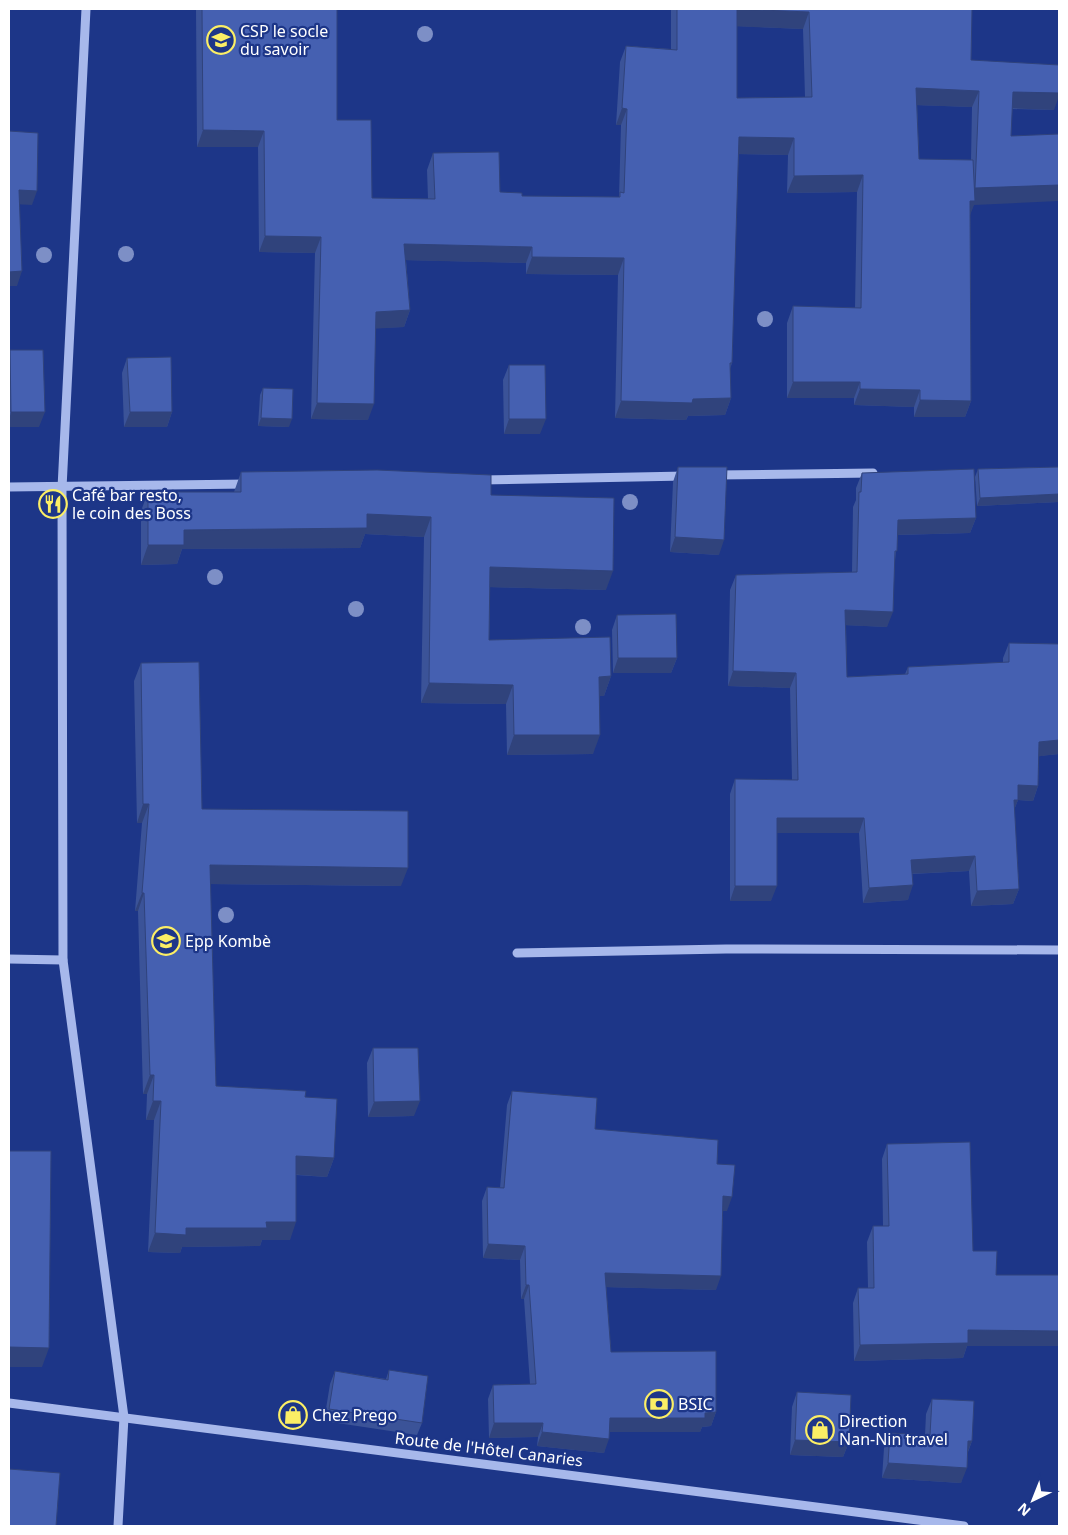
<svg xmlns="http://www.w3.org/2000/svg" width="1068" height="1535" font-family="'Noto Sans',sans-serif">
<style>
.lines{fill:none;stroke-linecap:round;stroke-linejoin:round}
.minor{stroke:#a7b8eb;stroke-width:9}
.tree{fill:#7d8fc6}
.wall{fill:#3b5398;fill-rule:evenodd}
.shaded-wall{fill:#30437c}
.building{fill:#4560b1;stroke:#30437c;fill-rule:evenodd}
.labels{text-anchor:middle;stroke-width:4.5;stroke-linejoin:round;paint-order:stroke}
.poi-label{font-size:16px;fill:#fff;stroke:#1d3688;text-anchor:start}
.street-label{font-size:16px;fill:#fff;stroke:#1d3688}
</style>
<rect width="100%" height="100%" fill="#1d3688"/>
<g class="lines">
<g class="minor">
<polyline points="86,9 62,488 63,960 124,1417 118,1526"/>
<polyline points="716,475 873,473"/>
<polyline points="481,480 686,476"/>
<polyline points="9,487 248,484"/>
<polyline points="517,953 726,949 1059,950"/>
<polyline points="9,959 63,960"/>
<polyline points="9,1403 964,1526"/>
</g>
</g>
<g class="tree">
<circle cx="425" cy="34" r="8"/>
<circle cx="126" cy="254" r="8"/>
<circle cx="44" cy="255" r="8"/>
<circle cx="765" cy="319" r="8"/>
<circle cx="630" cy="502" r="8"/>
<circle cx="215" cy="577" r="8"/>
<circle cx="356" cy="609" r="8"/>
<circle cx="583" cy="627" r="8"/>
<circle cx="226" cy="915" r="8"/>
</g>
<g class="wall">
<path d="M196,9h141v111l35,78 56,1 -1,-29 6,-17 67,39 22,4 97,1 2,-72h-5l4,-63 6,-16 45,3v-40h301l-1,51 83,50 -42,-1 -42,105 1,187 -6,16h-51v-10l-60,-2v-7h-67v-75l6,-17 62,2 2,-116 -70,1 1,-38 -50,-1 -6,209 -2,6 1,29 -6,17 -37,1 -2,4 -71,-2 3,-143 -92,-1v-11l-120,-3 4,50 -6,17 -28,1 -8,92 -57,-1 4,-166 -56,-1 -1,-105h-61zM737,26l66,3 2,68 -68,1zM917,105l55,2 -1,53 -52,-1z"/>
<polygon points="10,350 39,427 9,427 9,353"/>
<polygon points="127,358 172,412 167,427 124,427 122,373"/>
<polygon points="509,365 540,434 504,434 503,380"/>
<polygon points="263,388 289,427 258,426 260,395"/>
<polygon points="678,467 719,555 670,552 673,482"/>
<polygon points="1059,467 1059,502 977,506 975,477 978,469"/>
<polygon points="241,472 491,495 606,590 490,587 489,640 611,676 604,696 599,696 593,754 507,755 506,704 421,703 424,537 365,534 360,548 182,549 177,564 141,565 141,511 148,492 234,492"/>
<polygon points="862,473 976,518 970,533 898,535 887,627 846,625 847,677 905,674 908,667 1003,663 1003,658 1009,643 1058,644 1059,642 1059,754 1038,756 1038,786 1033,801 1018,800 1014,810 1019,889 1013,904 971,906 969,871 912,874 908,900 863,903 859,833 777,833 771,901 730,901 730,794 735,779 792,780 790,688 728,686 730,590 736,575 852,572 853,507 856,500 856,488"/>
<polygon points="617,615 677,658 671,673 613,673 612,630"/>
<polygon points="141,663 202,809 401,886 210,884 216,1086 305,1097 334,1158 327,1177 296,1175 290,1240 262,1240 260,1246 182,1247 180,1253 148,1252 154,1120 146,1120 147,1094 143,1094 138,911 135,911 142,823 137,823 134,681"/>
<polygon points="373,1048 414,1116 368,1117 367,1063"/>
<polygon points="512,1091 595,1129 717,1164 727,1211 723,1211 716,1290 606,1287 611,1352 716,1412 711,1426 702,1427 700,1432 609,1432 604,1453 537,1446 538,1437 489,1438 488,1399 493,1385 530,1384 524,1299 521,1299 520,1260 483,1258 482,1201 487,1187 500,1188 507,1105"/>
<polygon points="887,1144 973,1251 996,1275 1059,1275 1059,1346 967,1346 963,1358 854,1361 853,1303 858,1288 868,1288 867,1242 873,1226 883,1226 882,1159"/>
<polygon points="389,1370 422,1423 417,1435 324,1421 330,1384 335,1371 386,1379"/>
<polygon points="797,1392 849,1442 843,1457 790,1455 792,1407"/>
<polygon points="932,1399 972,1441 968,1452 961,1483 882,1478 884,1448 890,1433 925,1435 926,1414"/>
</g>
<g class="shaded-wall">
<polygon points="737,9 809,12 803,29 730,26"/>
<polygon points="916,88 979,91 972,107 910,105"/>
<polygon points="1013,92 1059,93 1059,96 1054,110 1007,108"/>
<polygon points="622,108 627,109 621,125 616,125"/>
<polygon points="203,130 264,131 258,147 197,147"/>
<polygon points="739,137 794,138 788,155 733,154"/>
<polygon points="863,175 857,192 787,193 794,176"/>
<polygon points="1059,185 1059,201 974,205 969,218 964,218 975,188"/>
<polygon points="19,190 37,191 32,205 13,204"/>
<polygon points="265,236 321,237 315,253 259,252"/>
<polygon points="404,244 532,247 526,263 398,260"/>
<polygon points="532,257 624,258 618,275 526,274"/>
<polygon points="22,271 17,286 9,286 9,272"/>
<polygon points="410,310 404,327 370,329 376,312"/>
<polygon points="793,382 860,382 854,398 787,398"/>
<polygon points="860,389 920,390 914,407 854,405"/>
<polygon points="731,398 725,415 688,416 686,420 615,418 621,401"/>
<polygon points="920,400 971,401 965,417 914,417"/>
<polygon points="317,403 374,404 368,420 311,419"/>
<polygon points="11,412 45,412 39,427 9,427 9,420"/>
<polygon points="130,412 172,412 167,427 124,427"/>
<polygon points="261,418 292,419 289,427 258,426"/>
<polygon points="509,419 546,419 540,434 504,434"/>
<polygon points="1059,494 1059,502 977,506 980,498"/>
<polygon points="367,514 431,517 424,537 365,534 360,548 182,549 177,564 141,565 148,545 184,530"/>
<polygon points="976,518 970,533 893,535 898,520"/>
<polygon points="675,537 724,540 719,555 670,552"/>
<polygon points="490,567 613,571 606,590 483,587"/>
<polygon points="845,610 893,612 887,627 840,625"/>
<polygon points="618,658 677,658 671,673 613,673"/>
<polygon points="733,671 796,673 790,688 728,686"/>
<polygon points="611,676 604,696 592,696 599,677"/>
<polygon points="429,683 513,685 506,704 421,703"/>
<polygon points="514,735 600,735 593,754 507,755"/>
<polygon points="1059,740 1059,754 1033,757 1039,742"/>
<polygon points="1018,785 1038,786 1033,801 1018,800 1012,815 1008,815"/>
<polygon points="143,804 149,804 142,823 137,823"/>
<polygon points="777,818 864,818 859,833 771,833"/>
<polygon points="975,856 969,871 906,874 911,860"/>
<polygon points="210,865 408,868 401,886 203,884"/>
<polygon points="913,885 908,900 863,903 869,888"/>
<polygon points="735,886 777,886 771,901 730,901"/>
<polygon points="1019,889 1013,904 971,906 977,891"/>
<polygon points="142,893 144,893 138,911 135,911"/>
<polygon points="150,1075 154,1075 147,1094 143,1094"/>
<polygon points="153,1101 161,1101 154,1120 146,1120"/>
<polygon points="420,1101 414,1116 368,1117 374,1102"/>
<polygon points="296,1156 334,1158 327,1177 289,1174"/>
<polygon points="723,1196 732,1197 727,1211 718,1211"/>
<polygon points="266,1222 296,1222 290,1240 262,1240 260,1246 182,1247 180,1253 148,1252 155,1233 186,1228"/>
<polygon points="488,1244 525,1246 520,1260 483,1258"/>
<polygon points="605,1273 721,1276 716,1290 600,1287"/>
<polygon points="526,1285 529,1285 524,1299 521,1299"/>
<polygon points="968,1330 1059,1331 1059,1346 967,1346 963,1358 854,1361 860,1345"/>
<polygon points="9,1347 49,1348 42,1367 9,1367"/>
<polygon points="716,1412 711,1426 702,1427 700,1432 605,1432 610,1418"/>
<polygon points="494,1423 543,1423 538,1437 489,1438"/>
<polygon points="542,1432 609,1439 604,1453 537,1446"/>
<polygon points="795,1440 849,1442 843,1457 790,1455"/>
<polygon points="968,1441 972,1441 966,1456"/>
<polygon points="888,1463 967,1468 961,1483 882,1478"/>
</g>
<g class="building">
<path d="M202,9h135v111h34l1,78 63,1 -2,-46 66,-1 1,40 22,1v3l98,1v-5l4,1 3,-84 -5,-1 4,-62 51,4v-41h295l-1,51 88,5v28l-46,-1 -2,44 48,-2v51l-84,3 4,-97 -63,-3 3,71 54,1 2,41h-5l1,200 -51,-1v-10l-60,-1v-7h-67v-76l68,2 2,-133 -69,1v-38l-55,-1 -7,226h-2l1,35 -38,1 -1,4 -71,-2 3,-143 -92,-1v-10l-128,-3 6,66 -34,2 -2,92 -57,-1 4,-166 -56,-1 -1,-105 -61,-1zM737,9l72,3 3,85 -75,1z"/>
<polygon points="9,131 38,133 37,191 19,190 22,271 9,272"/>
<polygon points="10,350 43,350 45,412 11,412"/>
<polygon points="171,357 172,412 130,412 127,358"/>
<polygon points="509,365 545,365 546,419 509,419"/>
<polygon points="263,388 293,389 292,419 261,418"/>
<polygon points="678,467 727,467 724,540 675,537"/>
<polygon points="1059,467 1059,494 980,498 978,469"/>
<polygon points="974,469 976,518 898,520 897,551 895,551 893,612 845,610 847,677 908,674 908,667 1009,662 1009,643 1059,644 1059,740 1039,742 1038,786 1018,785 1018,800 1014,800 1019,889 977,891 975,856 911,860 913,885 869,888 864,818 777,818 777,886 735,886 735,779 798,780 796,673 733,671 736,575 857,572 859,492 861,492 862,473"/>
<polygon points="377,470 491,475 491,495 614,498 613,571 490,567 489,640 610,637 611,676 599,677 600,735 514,735 513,685 429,683 431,517 367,514 367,528 184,530 184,545 148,545 148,492 241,492 241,472"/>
<polygon points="676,614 677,658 618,658 617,615"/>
<polygon points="199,662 202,809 408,811 408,868 210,865 216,1086 306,1091 305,1097 337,1099 334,1158 296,1156 296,1222 266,1222 267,1228 186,1228 186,1235 155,1233 161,1101 153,1101 154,1075 150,1075 144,893 142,893 149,804 143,804 141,663"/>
<polygon points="373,1048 418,1048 420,1101 374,1102"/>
<polygon points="512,1091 597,1098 595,1129 718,1140 717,1164 735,1165 732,1197 723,1196 721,1276 605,1273 611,1352 716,1351 716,1412 705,1413 705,1418 610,1418 609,1439 542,1432 543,1423 494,1423 493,1385 536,1384 529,1285 526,1285 525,1246 488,1244 487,1187 504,1188"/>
<polygon points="970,1142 973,1251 997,1251 996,1275 1059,1275 1059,1331 968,1330 968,1343 860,1345 858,1288 874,1288 873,1226 889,1226 887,1144"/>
<polygon points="9,1151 51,1151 49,1348 9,1347"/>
<polygon points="389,1370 428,1376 422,1423 329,1409 335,1371 388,1380"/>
<polygon points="797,1392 851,1395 849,1442 795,1440"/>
<polygon points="932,1399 974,1401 972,1441 968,1441 967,1468 888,1463 890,1433 930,1435"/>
<polygon points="9,1469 60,1473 56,1526 9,1526"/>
</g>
<defs>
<symbol id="school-ring" viewBox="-11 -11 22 22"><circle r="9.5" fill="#1d3688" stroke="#fbee65" stroke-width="1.5"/><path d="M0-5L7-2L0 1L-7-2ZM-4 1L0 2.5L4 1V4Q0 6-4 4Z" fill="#fbee65"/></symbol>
<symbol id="restaurant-ring" viewBox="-11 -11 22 22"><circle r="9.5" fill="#1d3688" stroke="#fbee65" stroke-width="1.5"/><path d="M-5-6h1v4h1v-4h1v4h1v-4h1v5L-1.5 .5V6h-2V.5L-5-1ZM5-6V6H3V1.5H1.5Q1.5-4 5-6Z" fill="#fbee65"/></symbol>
<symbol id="bank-ring" viewBox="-11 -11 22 22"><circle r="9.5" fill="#1d3688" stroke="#fbee65" stroke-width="1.5"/><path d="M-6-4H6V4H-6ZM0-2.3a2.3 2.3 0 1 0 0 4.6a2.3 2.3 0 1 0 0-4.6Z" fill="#fbee65"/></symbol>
<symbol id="shop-ring" viewBox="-11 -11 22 22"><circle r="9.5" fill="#1d3688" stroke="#fbee65" stroke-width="1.5"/><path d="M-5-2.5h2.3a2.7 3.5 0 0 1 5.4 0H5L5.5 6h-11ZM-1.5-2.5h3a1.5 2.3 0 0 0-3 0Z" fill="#fbee65"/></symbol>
</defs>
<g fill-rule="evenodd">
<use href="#school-ring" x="205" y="24" width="32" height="32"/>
<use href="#restaurant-ring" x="37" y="488" width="32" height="32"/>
<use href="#school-ring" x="150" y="925" width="32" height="32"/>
<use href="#bank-ring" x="643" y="1388" width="32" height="32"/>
<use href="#shop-ring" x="277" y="1399" width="32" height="32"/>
<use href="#shop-ring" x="804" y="1414" width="32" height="32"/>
</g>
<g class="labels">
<g class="poi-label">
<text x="240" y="37">CSP le socle<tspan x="240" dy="18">du savoir</tspan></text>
<text x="72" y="501">Café bar resto,<tspan x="72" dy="18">le coin des Boss</tspan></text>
<text x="185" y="947">Epp Kombè</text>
<text x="678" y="1410">BSIC</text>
<text x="312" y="1421">Chez Prego</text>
<text x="839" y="1427">Direction<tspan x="839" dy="18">Nan-Nin travel</tspan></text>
</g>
<g class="street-label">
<text transform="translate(489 1449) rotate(7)" y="6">Route de l'Hôtel Canaries</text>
</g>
</g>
<rect width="1068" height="1535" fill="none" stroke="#ffffff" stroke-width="20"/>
<g transform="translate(1033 1500) rotate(223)" stroke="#1d3688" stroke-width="4" paint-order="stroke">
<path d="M0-4L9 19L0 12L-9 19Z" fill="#ffffff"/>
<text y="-8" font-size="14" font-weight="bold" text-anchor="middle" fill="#ffffff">N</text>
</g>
</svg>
